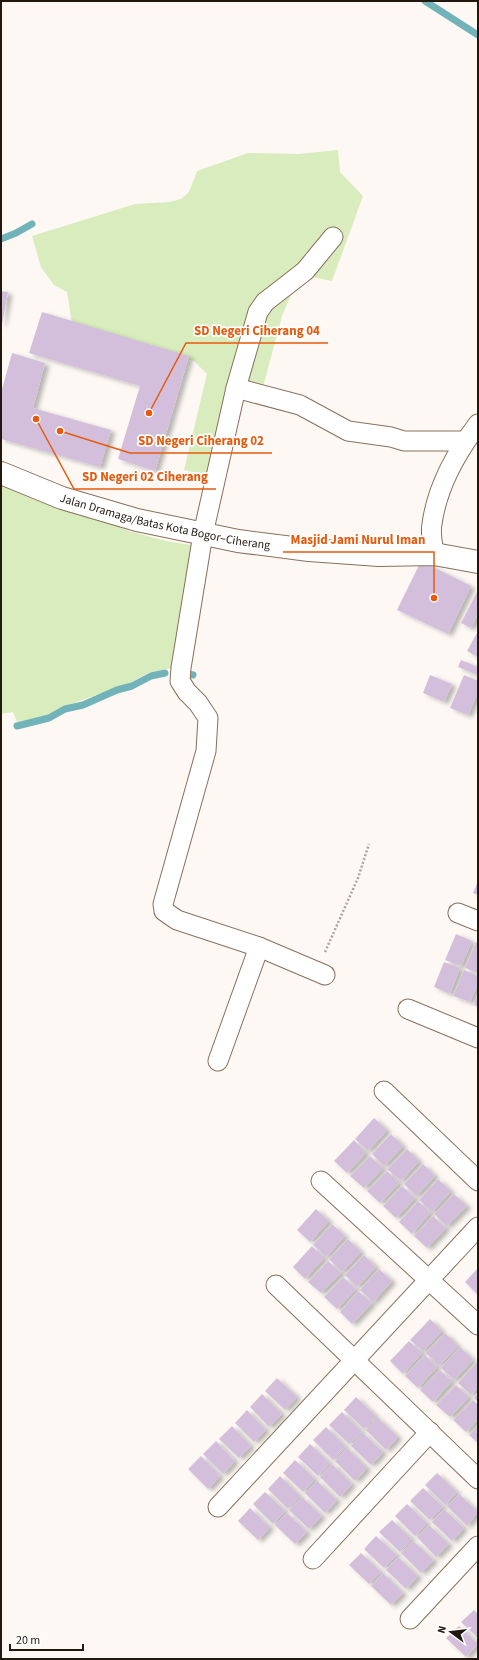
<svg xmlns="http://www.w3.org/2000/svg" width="479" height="1660" font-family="'Source Sans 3',sans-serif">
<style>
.green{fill:#d8ecbd}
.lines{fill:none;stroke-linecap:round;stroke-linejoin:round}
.stream{stroke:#72b3ba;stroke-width:7}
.building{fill:#d3bfdb;filter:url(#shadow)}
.street-casing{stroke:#89705b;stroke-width:21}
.secondary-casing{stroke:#89705b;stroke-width:24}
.path{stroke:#aba59e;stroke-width:2.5;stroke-dasharray:2 2;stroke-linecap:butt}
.street{stroke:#fff;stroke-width:19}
.secondary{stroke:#fff;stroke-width:22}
.labels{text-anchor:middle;stroke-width:3.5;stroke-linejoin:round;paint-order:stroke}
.street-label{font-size:12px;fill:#22180f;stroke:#fff}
.leader{fill:none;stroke:#e8590c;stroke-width:1.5}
.callout-dot{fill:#e8590c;stroke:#fff;stroke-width:1.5}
.callout-label{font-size:13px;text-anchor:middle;font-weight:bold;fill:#e8590c;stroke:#fff;stroke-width:3.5;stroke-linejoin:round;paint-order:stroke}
</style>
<defs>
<filter id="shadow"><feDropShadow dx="4.5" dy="2.5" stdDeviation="2" flood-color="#0004"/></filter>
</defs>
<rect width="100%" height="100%" fill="#fdf8f3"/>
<g class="green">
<polygon points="338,150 340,172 363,196 332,281 312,277 300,284 291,295 282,316 259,402 244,397 224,479 184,470 207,374 194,361 73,330 67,292 54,285 41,267 32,236 135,204 169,202 181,199 189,192 197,171 248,153 298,154"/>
<polygon points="1,478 129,531 166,541 197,546 175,668 165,669 148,673 132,682 63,707 47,717 17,722 13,712 1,714"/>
</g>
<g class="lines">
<g class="stream">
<polyline points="425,1 478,35"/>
<polyline points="1,239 16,233 32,224"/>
<polyline points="185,673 193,675"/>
<polyline points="17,726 49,718 65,709 83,705 117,690 132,686 151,676 165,673"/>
</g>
</g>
<g class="building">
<polygon points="1,291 8,292 2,324 1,324"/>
<polygon points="42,312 189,356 155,471 118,459 140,386 29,353"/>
<polygon points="12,353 45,363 33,408 111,430 100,467 1,439 1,393"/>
<polygon points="421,561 471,586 448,634 397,610"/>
<polygon points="478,590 478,613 471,628 461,623"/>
<polygon points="478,631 478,657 467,651"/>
<polygon points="461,660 478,667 478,675 458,667"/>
<polygon points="430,675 452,684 444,702 423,693"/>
<polygon points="464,675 478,681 478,692 468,715 450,708"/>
<polygon points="478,881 478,895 473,893"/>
<polygon points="456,934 472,941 461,966 445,960"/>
<polygon points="476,942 478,943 478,973 465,968"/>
<polygon points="444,962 460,968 450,994 434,987"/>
<polygon points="464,970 478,976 478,983 470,1002 453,996"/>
<polygon points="478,994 478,1007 474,1005"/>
<polygon points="374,1118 387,1130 368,1151 355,1139"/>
<polygon points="391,1134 403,1146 384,1166 372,1154"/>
<polygon points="354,1140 366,1153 347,1173 334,1161"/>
<polygon points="407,1149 419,1161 401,1181 387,1169"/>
<polygon points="370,1156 383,1168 364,1188 350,1176"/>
<polygon points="423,1164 435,1176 416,1196 404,1184"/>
<polygon points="387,1171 399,1183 380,1203 367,1191"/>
<polygon points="438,1179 451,1191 432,1212 419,1200"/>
<polygon points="402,1186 415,1198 396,1218 383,1206"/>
<polygon points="454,1194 467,1206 447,1226 434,1214"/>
<polygon points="418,1201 430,1213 412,1234 399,1222"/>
<polygon points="316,1209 329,1221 310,1242 297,1230"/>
<polygon points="433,1216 446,1228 427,1248 414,1236"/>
<polygon points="332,1224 345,1236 326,1257 313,1245"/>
<polygon points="348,1239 361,1252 342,1272 329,1259"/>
<polygon points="312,1246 324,1258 305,1279 293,1267"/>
<polygon points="364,1255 376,1267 357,1287 345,1275"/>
<polygon points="328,1261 341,1273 321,1293 308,1282"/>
<polygon points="478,1268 478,1293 477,1294 465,1282"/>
<polygon points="379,1269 392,1281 373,1302 360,1290"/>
<polygon points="343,1277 356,1289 337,1309 324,1297"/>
<polygon points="358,1291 372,1303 352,1324 340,1312"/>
<polygon points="430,1319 442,1331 423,1351 410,1340"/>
<polygon points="445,1333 458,1346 439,1366 426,1353"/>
<polygon points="409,1341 422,1353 403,1374 390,1361"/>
<polygon points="460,1347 473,1360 454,1380 441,1368"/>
<polygon points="425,1355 437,1367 418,1388 405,1376"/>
<polygon points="477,1362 478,1387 471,1395 458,1383"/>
<polygon points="440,1370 452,1381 433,1402 420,1390"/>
<polygon points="277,1378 297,1397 285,1410 265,1391"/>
<polygon points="456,1385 469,1397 450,1417 436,1405"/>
<polygon points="478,1393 478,1402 474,1398"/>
<polygon points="262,1394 282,1414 269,1427 250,1407"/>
<polygon points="356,1397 376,1416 364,1429 344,1410"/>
<polygon points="473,1400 478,1405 478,1419 466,1432 453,1420"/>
<polygon points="247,1410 266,1430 254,1442 235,1423"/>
<polygon points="342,1412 362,1432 349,1444 329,1425"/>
<polygon points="377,1417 398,1437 386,1450 366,1430"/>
<polygon points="232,1426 251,1446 239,1458 219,1439"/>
<polygon points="478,1426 478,1443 469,1435"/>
<polygon points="326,1427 346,1447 333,1460 313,1440"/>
<polygon points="363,1433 383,1452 371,1465 351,1446"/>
<polygon points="216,1441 235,1461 223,1474 203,1454"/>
<polygon points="310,1444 330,1463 318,1476 298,1457"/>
<polygon points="347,1448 367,1468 355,1481 335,1461"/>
<polygon points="201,1456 220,1476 208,1489 188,1469"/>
<polygon points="295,1460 315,1479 303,1492 283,1473"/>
<polygon points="332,1464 352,1484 340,1497 320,1477"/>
<polygon points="437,1473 457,1492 445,1505 425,1485"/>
<polygon points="280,1476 300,1496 288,1509 268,1489"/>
<polygon points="317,1481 337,1500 325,1513 305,1493"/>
<polygon points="423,1488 443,1507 430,1520 410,1501"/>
<polygon points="265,1492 285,1511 273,1524 253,1504"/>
<polygon points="459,1494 478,1512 467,1526 447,1506"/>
<polygon points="302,1497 322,1516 309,1529 289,1510"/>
<polygon points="407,1504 427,1523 415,1536 395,1516"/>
<polygon points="250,1508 270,1527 258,1540 238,1521"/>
<polygon points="444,1509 464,1528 452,1541 432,1522"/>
<polygon points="287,1513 307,1532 295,1544 275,1525"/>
<polygon points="392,1520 412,1539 400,1552 379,1532"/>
<polygon points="429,1525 449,1544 436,1557 417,1537"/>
<polygon points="376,1536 397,1555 384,1568 364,1549"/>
<polygon points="413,1541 434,1560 421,1573 401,1553"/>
<polygon points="361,1553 381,1572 369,1584 349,1565"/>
<polygon points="398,1557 418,1576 406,1589 386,1570"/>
<polygon points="383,1573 403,1593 391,1605 371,1586"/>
<polygon points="474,1610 478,1614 478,1638 461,1622"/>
<polygon points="459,1626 478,1644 466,1657 446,1638"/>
</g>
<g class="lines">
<defs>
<g id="street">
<polyline points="236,388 300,405 348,431 391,437 404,441 465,441"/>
<path d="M434,554c-1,-9 -4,-21 -2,-30 5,-37 24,-71 46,-100"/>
<polyline points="458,913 478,921"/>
<polyline points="325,975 259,947 177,920 164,911 163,904 206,751 208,718 198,703 187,692 180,681 181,668 203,534 236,388 258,312 265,302 305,271 333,237"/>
<polyline points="408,1009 478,1038"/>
<polyline points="218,1061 259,947"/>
<polyline points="384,1091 478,1181"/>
<polyline points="321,1181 478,1325"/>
<polyline points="276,1285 478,1479"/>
<polyline points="218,1507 478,1227"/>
<polyline points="313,1559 430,1432"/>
<polyline points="410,1619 478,1546"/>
</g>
<g id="secondary">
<path id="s1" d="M1,473l61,25 75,22 101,21 71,9 70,5 55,-1 44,8"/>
</g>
</defs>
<use href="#street" class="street-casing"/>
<use href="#secondary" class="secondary-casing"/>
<polyline class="path" points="325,952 358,878 369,844"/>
<use href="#street" class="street"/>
<use href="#secondary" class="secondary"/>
</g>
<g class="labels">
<g class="street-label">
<text dy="4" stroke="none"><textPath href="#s1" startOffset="172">Jalan Dramaga/Batas Kota Bogor–Ciherang</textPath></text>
</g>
</g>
<path class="leader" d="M149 413L186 343H328M60 431L130 453H272M36 419L74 489H216M434 598L434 552H283"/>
<g class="callout-dot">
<circle cx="149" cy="413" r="4"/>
<circle cx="60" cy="431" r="4"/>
<circle cx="36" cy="419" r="4"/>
<circle cx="434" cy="598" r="4"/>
</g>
<g class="callout-label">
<text x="257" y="335">SD Negeri Ciherang 04</text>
<text x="201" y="445">SD Negeri Ciherang 02</text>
<text x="145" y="481">SD Negeri 02 Ciherang</text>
<text x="358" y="544">Masjid Jami Nurul Iman</text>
</g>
<rect width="479" height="1660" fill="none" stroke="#22180f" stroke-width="4"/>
<g transform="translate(451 1632) rotate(285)" stroke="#ffffff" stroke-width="3" paint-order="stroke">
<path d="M0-3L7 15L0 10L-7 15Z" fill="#22180f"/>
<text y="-6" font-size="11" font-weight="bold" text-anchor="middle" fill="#22180f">N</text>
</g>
<path d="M10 1644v6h73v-6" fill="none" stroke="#22180f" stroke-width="2"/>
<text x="16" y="1644" font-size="12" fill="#22180f" stroke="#ffffff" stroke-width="3" paint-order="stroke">20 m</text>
</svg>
